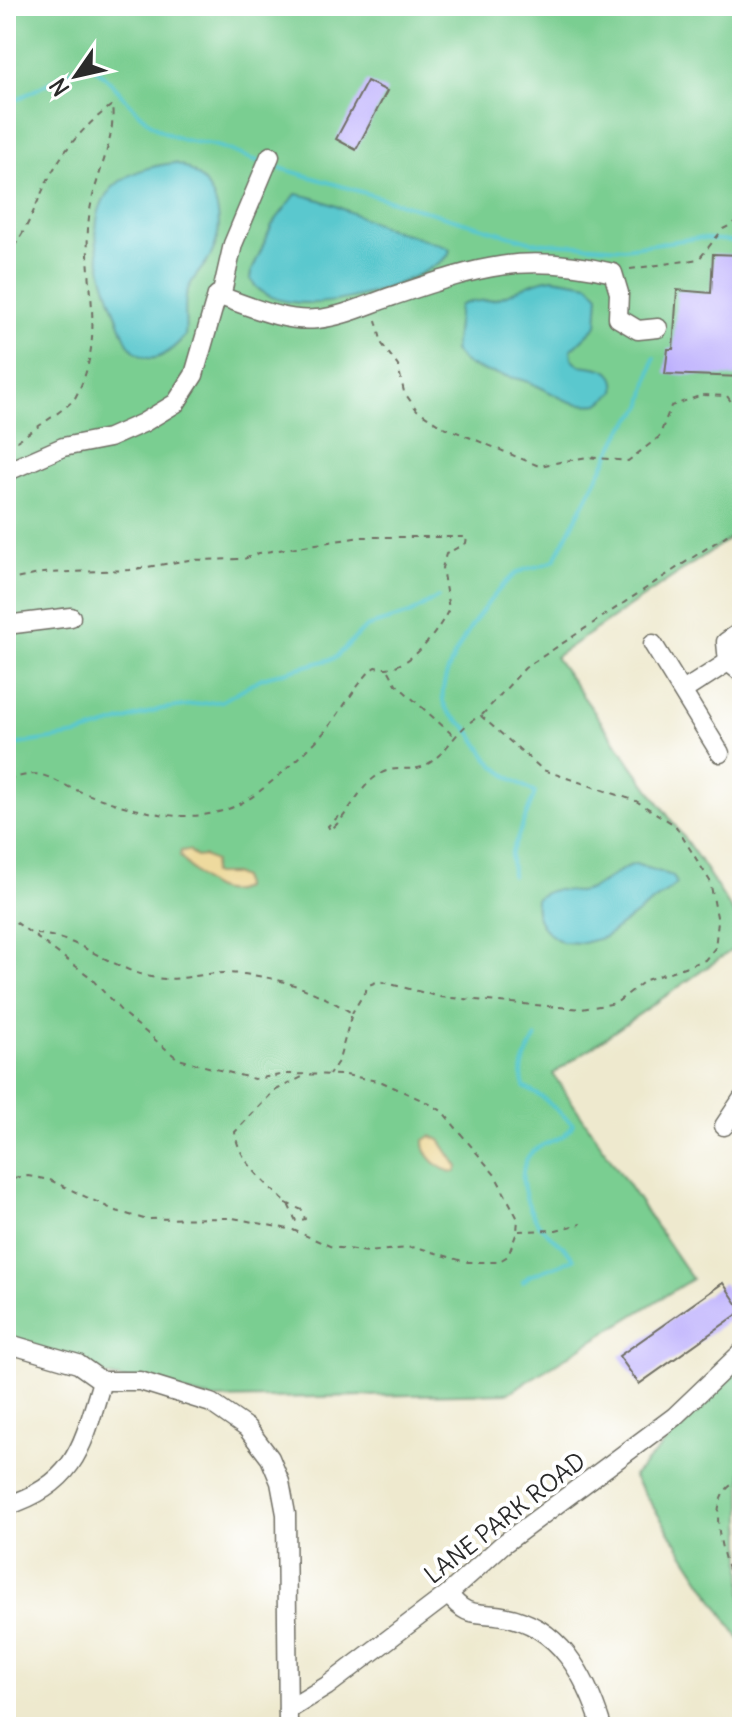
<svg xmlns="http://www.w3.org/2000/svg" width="748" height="1733" font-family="Delius,sans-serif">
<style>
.green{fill:#7ace91;stroke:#527c5e;stroke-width:2}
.sand{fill:#eeda9e;stroke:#8c8264;stroke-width:2}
.water{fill:#5ac8ce;stroke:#427a7c;stroke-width:2}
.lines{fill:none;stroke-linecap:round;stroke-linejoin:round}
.stream{stroke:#5ac8ce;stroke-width:4}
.building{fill:#bdb0fd}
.minor-casing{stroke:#6f6e64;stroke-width:21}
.path{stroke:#6f6e64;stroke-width:2;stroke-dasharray:6 6;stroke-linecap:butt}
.minor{stroke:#fff;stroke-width:18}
.labels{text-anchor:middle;stroke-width:8;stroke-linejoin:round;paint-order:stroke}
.street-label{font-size:24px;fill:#2b2b2b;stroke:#fff}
</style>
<rect width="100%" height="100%" fill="#fff"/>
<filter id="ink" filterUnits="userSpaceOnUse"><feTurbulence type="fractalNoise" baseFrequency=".0125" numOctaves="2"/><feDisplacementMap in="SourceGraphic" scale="16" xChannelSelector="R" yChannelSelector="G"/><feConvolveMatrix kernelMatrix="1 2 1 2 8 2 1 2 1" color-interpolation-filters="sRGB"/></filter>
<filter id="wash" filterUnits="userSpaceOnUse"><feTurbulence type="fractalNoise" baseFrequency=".006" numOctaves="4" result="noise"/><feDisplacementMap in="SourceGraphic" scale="32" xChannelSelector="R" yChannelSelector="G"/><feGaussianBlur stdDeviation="1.8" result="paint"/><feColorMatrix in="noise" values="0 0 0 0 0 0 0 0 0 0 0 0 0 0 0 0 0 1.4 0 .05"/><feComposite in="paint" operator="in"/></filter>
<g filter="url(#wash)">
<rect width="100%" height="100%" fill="#eee9ce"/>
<g class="green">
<polygon points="6,6 742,6 742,530 555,657 699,859 742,926 742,943 553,1074 692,1279 508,1393 214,1399 103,1375 6,1338"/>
<polygon points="742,1364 742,1643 633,1476"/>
</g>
<g class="sand">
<path d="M189,850l7,7 8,-1 10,5 -2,13h21l9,4 1,10c-28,13 -47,-13 -63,-32l1,-5z"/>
<path d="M431,1136l9,4 18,27 -2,5c-15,0 -33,-16 -32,-32z"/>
</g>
<g class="water">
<path d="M175,163c38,12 55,56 36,92 -7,13 -19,22 -24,37 -4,12 0,30 -2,44 -19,21 -38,35 -58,6 -29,-74 -69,-166 48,-179z"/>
<path d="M296,194c32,5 59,22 88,33 22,8 45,12 66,22l-2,7c-35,31 -166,75 -198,23l1,-6 21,-48z"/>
<path d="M553,278l36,6 10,11 -2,30 -26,25 1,8 7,7c18,2 40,2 36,27l-16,12c-33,4 -43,-12 -71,-22 -24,-9 -58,-7 -74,-31l5,-45c10,-6 20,-4 32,-6 23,-5 39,-20 62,-22z"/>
<path d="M635,864l38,12 4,8 -72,53 -22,6 -21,-1c-17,-9 -29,-23 -26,-43 23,-18 27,-3 48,-8 19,-4 32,-22 51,-27z"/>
</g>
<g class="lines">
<g class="stream">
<path d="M6,105l81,-42c29,18 44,49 73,67 17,10 29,11 47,14 18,2 36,13 54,18"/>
<polyline points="273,166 532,242 624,248 698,238 742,242"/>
<polyline points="6,746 77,735 161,709 222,701 262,678 335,658 366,627 410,614 438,597"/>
<path d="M512,876l-1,-22 24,-61c-15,-10 -33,-18 -45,-32 -9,-11 -15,-25 -25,-35 -8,-7 -17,-11 -21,-22 -11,-30 47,-113 72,-130 12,-9 27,-5 39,-15l67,-129 20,-23 12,-49"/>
<path d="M523,1282l6,-6 45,-17c-7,-13 -22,-19 -32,-31 -15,-18 -29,-57 -10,-76 14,-13 31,-9 41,-28l-31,-27 -18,-10c-6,-21 3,-31 12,-50"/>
</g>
</g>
<g id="blocks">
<g class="building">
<polygon points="367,81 387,91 356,150 336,139"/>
<polygon points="713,254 742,255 742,377 665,374 668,349 673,349 677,290 711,293"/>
<polygon points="723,1283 742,1311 639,1384 619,1356"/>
</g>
</g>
</g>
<g filter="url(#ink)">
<use href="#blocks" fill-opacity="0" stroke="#6f6e64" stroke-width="2"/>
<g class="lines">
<defs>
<g id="minor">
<polyline points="221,297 233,244 270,156"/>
<path d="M6,472l57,-25 46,-9 34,-15 33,-20 18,-28 23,-80c30,10 68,28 100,24 25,-2 52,-15 76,-23 86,-29 129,-44 220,-23l6,20 -1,25 20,12 20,-2"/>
<polyline points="6,625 71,617"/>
<polyline points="742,631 726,642 728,662 742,673"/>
<polyline points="653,644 720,753"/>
<polyline points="683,691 728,662"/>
<polyline points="724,1126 742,1099"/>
<polyline points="6,1343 78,1364 102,1381 140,1381 211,1403 247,1428 270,1458 280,1482 286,1514 288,1727"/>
<path d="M6,1506c71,-22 77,-62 96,-125"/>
<path d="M448,1594c20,25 27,17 55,22 57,10 83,60 99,111"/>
<polyline points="288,1710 327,1686 448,1594 502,1545 674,1417 742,1352"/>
</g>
</defs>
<use href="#minor" class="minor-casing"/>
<g class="path">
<path d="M6,256c23,-25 29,-53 45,-82 15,-28 36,-50 61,-69 4,32 -13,64 -20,95 -16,69 20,130 -17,198 -6,10 -56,40 -69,51"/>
<polyline points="630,269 699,259 723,229 742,219"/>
<polyline points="376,320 382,344 398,366 404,392 417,410 442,426 539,466 587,457 628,461 659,437 671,406 702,395 727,396 742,417"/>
<path d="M6,581l37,-8 87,-3 59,-10 55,-1 15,-6 102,-16h106l-1,6 -20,11 -4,14 7,41c-13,26 -42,66 -74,58 -13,9 -35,46 -48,62 -19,22 -44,44 -67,62 -55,44 -124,21 -184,-1 -11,-4 -23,-12 -34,-15 -11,-3 -25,3 -36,4"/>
<polyline points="389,671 396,684 455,737"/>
<polyline points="482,715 525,668 742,525"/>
<path d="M339,816l-11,10 2,4c16,-11 27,-39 44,-52 20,-16 36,-4 52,-13 22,-12 32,-40 55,-49l62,54 93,31 39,24 35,56 8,41 -3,26 -10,12 -59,20 -30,23 -34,6 -142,-12 -61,-16 -10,4 -17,28"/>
<polyline points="6,915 89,976 123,1013 178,1059 254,1079 287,1074 346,1075 382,1082 428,1103 442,1111 495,1175 518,1219 517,1232 508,1256 498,1262 466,1262 416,1247 368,1252 332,1247 293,1230 233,1218 144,1219 116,1211 50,1180 28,1176 6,1179"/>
<path d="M36,934c44,3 74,34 115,43 24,6 49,-4 73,-4 49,1 87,15 128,40l-13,47 -10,15"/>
<polyline points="6,1115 9,1124 6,1129"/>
<path d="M286,1203l16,7 3,9 -9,2 -8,-17 -6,-5c-19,-19 -44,-39 -47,-67l39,-41 32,-16"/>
<polyline points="519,1231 556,1230 581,1224"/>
<path d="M742,1481c-46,8 -14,96 0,122"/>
</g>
<use href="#minor" class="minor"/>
</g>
</g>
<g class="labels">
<g class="street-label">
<text transform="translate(505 1518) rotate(-38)" y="8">LANE PARK ROAD</text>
</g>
</g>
<rect width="748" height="1733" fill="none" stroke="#fff" stroke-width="32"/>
<g transform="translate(76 76) rotate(236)" stroke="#ffffff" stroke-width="6" paint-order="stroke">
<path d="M0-6L14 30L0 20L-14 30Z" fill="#2b2b2b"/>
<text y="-12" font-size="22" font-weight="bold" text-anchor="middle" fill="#2b2b2b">N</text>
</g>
</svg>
